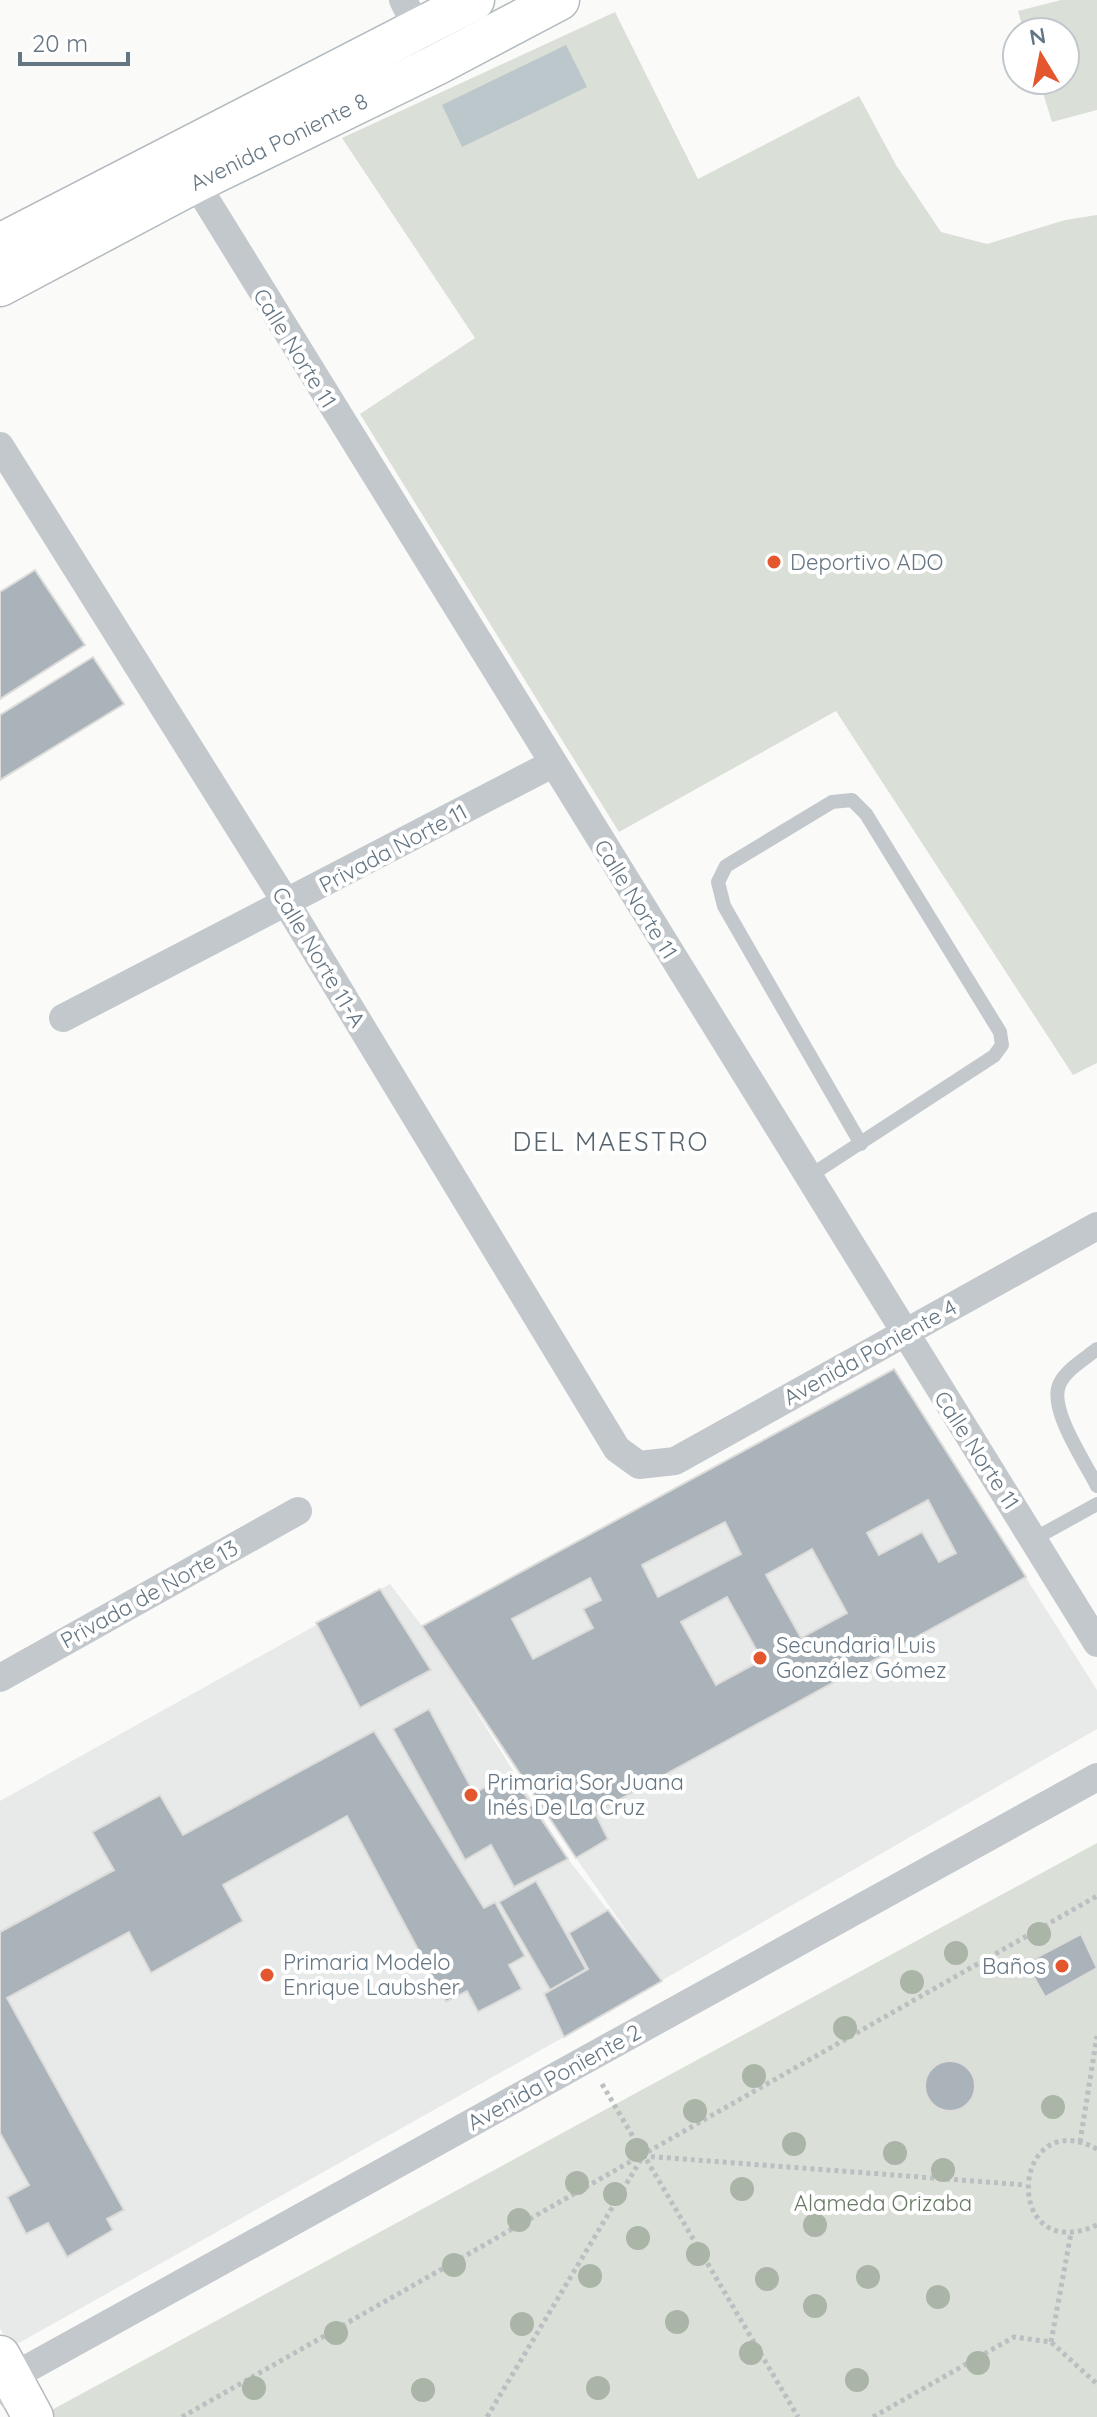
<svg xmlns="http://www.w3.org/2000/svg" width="1097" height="2417" font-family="Quicksand,sans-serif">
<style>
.built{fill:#e8e9e9;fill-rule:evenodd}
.green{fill:#dadfd7}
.water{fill:#bbc7cb}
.building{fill:#aab3b9;stroke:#dcdcda;stroke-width:2;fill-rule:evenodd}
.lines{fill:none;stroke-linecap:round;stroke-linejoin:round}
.secondary-casing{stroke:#b3babf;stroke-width:43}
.path{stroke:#bbbfc2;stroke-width:5;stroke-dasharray:4 4;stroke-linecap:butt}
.lane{stroke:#c3c8cc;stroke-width:14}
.street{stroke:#c3c8cc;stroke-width:28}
.secondary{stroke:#fff;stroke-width:40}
.tree{fill:#aab4a7}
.poi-dot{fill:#e4572e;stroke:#fff;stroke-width:3}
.labels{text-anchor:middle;stroke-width:8;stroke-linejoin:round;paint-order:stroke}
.street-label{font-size:22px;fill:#657683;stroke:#fff}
.poi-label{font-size:22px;fill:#657683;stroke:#fff;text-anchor:start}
.park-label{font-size:22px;fill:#687a64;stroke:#fff}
.quarter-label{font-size:26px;letter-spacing:2px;fill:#57646e;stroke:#fff}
</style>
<rect width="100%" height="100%" fill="#fafaf8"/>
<path class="built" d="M894,1369l203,321v39l-533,308 -554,311 -10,-20v-527l390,-217 32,42zM448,1666l128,192 70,101 -78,-100z"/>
<g class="green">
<polygon points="1061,0 1097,0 1097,110 1052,122 1039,80 1065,80 1065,32 1024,32 1018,11"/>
<polygon points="615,12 698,179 859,96 896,165 941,232 987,244 1065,220 1097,215 1097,1063 1073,1075 836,711 619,832 360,414 475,338 342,138"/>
<polygon points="1097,1843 1097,2417 51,2417 48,2412"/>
</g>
<polygon class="water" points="566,45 587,87 462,147 442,105"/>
<g class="building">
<polygon points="35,570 85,645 0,699 0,592"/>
<polygon points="93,657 124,704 0,780 0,715"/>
<path d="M894,1369l132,208 -431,236 13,26 -32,19 -154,-232zM928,1500l28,53 -17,9 -17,-30 -43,23 -12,-22zM725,1522l16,32 -83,43 -16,-32zM812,1549l35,64 -46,25 -35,-63zM590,1578l11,22 -18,9 10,19 -60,31 -21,-40zM727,1597l35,63 -46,25 -35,-63z"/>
<polygon points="380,1589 431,1670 360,1708 316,1623"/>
<polygon points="429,1709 474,1793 511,1774 568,1859 514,1887 491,1845 465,1860 393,1729"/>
<polygon points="374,1731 484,1908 495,1902 525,1956 509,1965 522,1989 478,2012 467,1991 446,2002 347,1816 223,1885 243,1921 151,1973 129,1932 7,1998 124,2210 107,2219 113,2230 67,2257 48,2223 26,2234 7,2197 29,2185 0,2133 0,1932 114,1870 92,1832 160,1795 183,1835"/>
<polygon points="536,1881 586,1969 550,1990 499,1902"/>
<polygon points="608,1910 662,1981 564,2037 544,1994 588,1969 569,1933"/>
<polygon points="1081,1934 1097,1968 1045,1997 1026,1963"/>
<circle cx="950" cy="2086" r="25"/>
</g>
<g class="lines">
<defs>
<g id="secondary">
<polyline points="0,244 474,0"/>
<path id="s1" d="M0,286l194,-103 242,-118 123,-65"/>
<polyline points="0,2356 33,2417"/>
</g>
</defs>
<use href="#secondary" class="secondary-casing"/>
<g class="path">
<polyline points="602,2084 798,2417"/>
<polyline points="1080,2142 1097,2036"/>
<path d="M1097,2149c-87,-47 -96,119 0,76"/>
<polyline points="1051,2342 1071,2233"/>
<polyline points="182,2417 1097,1896"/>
<polyline points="487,2417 643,2156 1026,2185"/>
<polyline points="873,2417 1014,2337 1051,2342 1097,2384"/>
</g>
<g class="lane">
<polyline points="808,1177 994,1056 1002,1045 1000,1032 866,814 852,800 832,802 726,866 718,882 724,906 861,1144"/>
<path d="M1097,1349c-11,9 -30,20 -37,34 -13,24 25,79 37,103"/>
<polyline points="1034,1539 1097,1504"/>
</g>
<g class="street">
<polyline points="403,0 426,46"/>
<polyline points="185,166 1097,1643"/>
<polyline points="0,446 287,904 617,1449 639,1465 675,1461 1097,1226"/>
<polyline points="63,1018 552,764"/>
<polyline points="0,1678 298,1511"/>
<polyline points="12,2396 12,2377 1097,1777"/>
</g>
<use href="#secondary" class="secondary"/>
</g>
<g class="tree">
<circle cx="1039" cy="1934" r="12"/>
<circle cx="956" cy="1953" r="12"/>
<circle cx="912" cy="1982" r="12"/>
<circle cx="845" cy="2028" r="12"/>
<circle cx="754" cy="2076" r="12"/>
<circle cx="1053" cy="2107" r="12"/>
<circle cx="695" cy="2111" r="12"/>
<circle cx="794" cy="2144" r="12"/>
<circle cx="637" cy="2150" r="12"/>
<circle cx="895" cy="2153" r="12"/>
<circle cx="943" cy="2170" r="12"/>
<circle cx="577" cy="2183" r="12"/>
<circle cx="742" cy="2189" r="12"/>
<circle cx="615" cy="2194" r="12"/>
<circle cx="519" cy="2220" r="12"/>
<circle cx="815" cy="2225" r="12"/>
<circle cx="638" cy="2238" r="12"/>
<circle cx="698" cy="2254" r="12"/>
<circle cx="454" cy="2265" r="12"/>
<circle cx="590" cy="2276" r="12"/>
<circle cx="868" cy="2277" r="12"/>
<circle cx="767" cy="2279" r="12"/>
<circle cx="938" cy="2297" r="12"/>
<circle cx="815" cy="2306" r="12"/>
<circle cx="677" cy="2322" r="12"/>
<circle cx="522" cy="2324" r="12"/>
<circle cx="336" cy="2333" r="12"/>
<circle cx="751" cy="2353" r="12"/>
<circle cx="978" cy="2363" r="12"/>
<circle cx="857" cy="2380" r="12"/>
<circle cx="254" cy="2388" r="12"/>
<circle cx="598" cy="2388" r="12"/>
<circle cx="423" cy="2390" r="12"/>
</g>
<g class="poi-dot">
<circle cx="774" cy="562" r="8"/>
<circle cx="760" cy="1658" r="8"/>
<circle cx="471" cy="1795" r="8"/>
<circle cx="1062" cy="1966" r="8"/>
<circle cx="267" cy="1975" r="8"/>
</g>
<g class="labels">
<g class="street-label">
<text dy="8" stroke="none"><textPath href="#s1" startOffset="314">Avenida Poniente 8</textPath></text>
<text transform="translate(295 348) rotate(58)" y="8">Calle Norte 11</text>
<text transform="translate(393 848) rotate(-28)" y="8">Privada Norte 11</text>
<text transform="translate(636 899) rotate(58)" y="8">Calle Norte 11</text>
<text transform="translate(319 957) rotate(59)" y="8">Calle Norte 11-A</text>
<text transform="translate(870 1352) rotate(-29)" y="8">Avenida Poniente 4</text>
<text transform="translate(977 1450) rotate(57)" y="8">Calle Norte 11</text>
<text transform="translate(149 1594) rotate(-29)" y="8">Privada de Norte 13</text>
<text transform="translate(554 2077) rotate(-29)" y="8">Avenida Poniente 2</text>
</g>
<g class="poi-label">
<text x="790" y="570">Deportivo ADO</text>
<text x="776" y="1653">Secundaria Luis<tspan x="776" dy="25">González Gómez</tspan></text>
<text x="487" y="1790">Primaria Sor Juana<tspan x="487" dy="25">Inés De La Cruz</tspan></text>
<text x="283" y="1970">Primaria Modelo<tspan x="283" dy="25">Enrique Laubsher</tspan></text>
<text x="1046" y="1974" text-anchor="end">Baños</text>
</g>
<g class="park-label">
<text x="883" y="2211">Alameda Orizaba</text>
</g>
<g class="quarter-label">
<text x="611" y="1151">DEL MAESTRO</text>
</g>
</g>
<g transform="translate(1041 56) rotate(350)"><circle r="38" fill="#ffffff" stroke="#c1c8cd" stroke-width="2"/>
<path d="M0-6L14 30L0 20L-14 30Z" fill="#e4572e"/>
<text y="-12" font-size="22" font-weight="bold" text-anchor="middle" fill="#657683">N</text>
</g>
<path d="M20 52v12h108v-12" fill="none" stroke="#657683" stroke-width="4"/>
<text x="32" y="52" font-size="24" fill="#657683" stroke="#ffffff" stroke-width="6" paint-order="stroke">20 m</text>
</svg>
